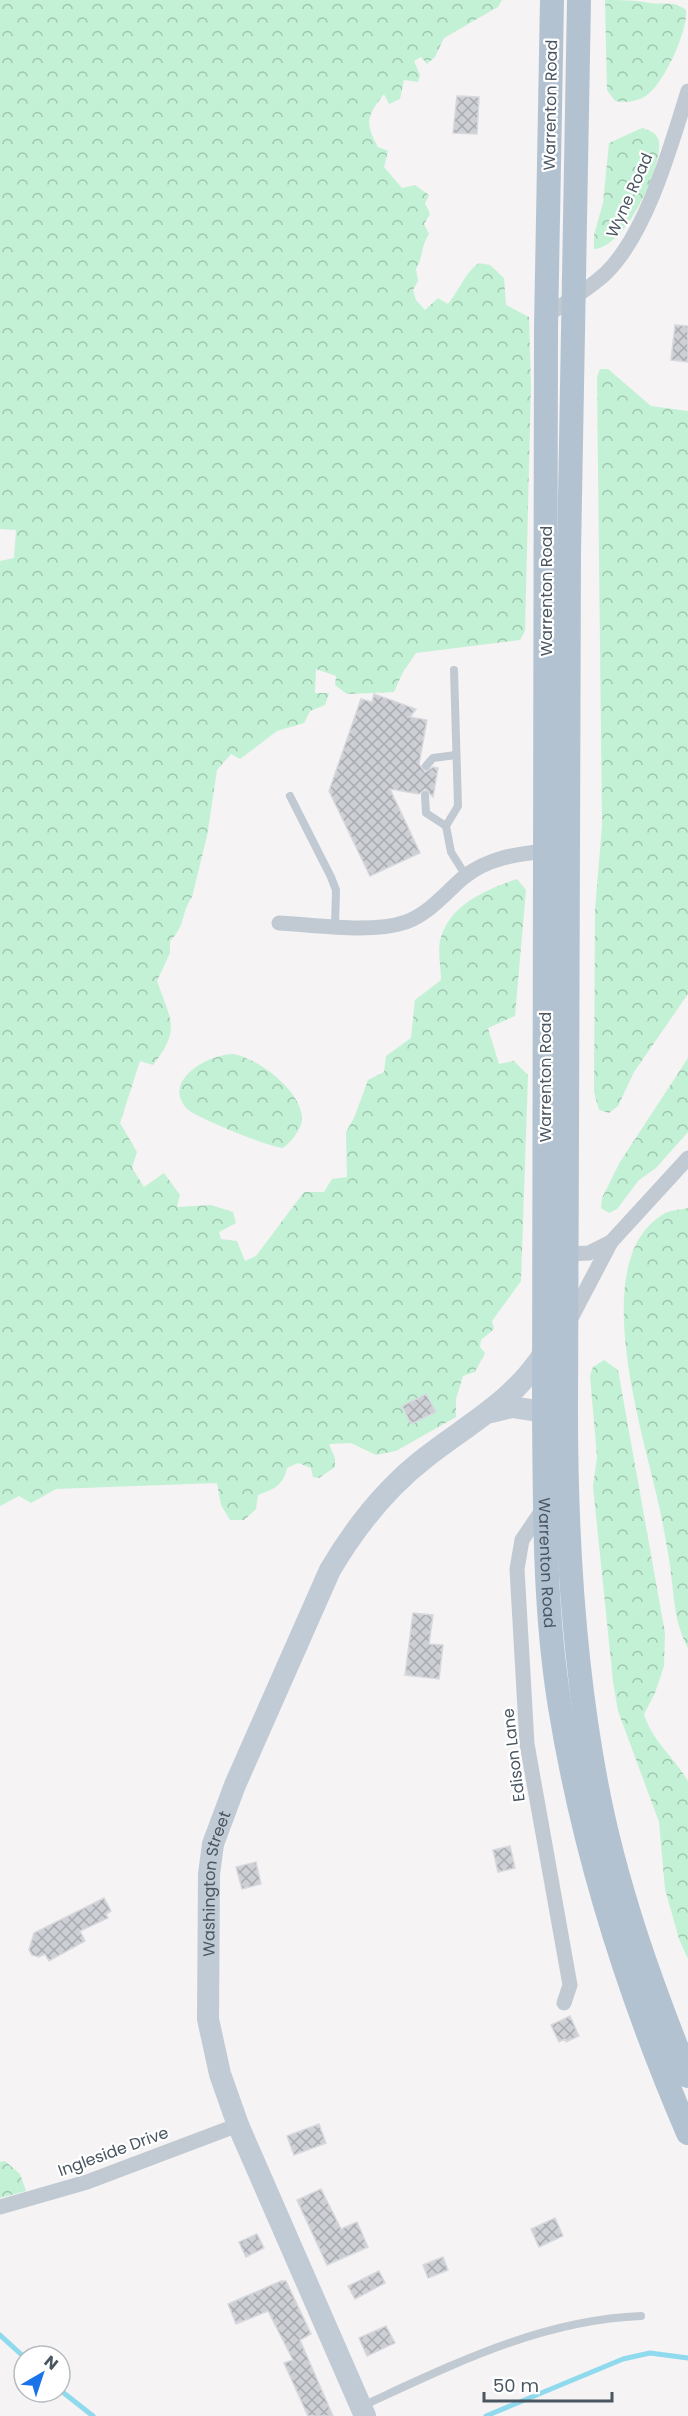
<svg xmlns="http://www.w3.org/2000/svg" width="688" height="2416" font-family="Poppins,sans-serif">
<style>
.forest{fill:url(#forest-crowns)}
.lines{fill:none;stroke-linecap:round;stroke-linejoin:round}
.stream{stroke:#90daee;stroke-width:5}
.building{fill:url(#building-cross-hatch);stroke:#d7d9de;stroke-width:1.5}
.lane{stroke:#c1cad2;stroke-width:8}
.street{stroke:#c1cad2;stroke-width:15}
.secondary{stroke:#c1cbd6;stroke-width:22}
.primary{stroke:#b3c2d1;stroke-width:24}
.labels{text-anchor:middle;stroke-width:4.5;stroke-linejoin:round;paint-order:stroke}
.street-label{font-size:16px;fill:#4a5661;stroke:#fff}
</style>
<defs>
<pattern id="forest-crowns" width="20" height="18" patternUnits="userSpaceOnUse" patternTransform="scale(1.5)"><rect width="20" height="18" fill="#c3f1d5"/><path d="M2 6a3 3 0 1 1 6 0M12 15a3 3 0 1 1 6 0" fill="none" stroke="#a0c6b0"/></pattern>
<pattern id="building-cross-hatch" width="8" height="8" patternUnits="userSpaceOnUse" patternTransform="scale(1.5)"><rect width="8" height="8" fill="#cdcfd5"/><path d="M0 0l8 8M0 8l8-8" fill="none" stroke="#a8abb0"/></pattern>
</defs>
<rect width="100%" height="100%" fill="#f5f3f3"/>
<g class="forest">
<path d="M0,0h502l-4,7 -54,31 -9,19 -8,7 -6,-7 -7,4 6,14 -2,7 -14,-2 -4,19 -11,5 -5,-10c-17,22 -20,28 -6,53l10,4 -4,16 18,21 13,-3 14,10 -4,8 5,11 -6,10 5,10c-8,12 -6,23 -13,35l2,12 -5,9 3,10 9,10 13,-12 10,6c11,-13 18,-33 31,-41l11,2 14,13 2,27 23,12 2,68 -6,246 -5,9 -104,13 -13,19 -9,20 -47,2 -12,-9 1,-9 -20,-7 -1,24h14l-4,12 -15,6 -6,12 -27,8 -37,28 -9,-5 -14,16 -10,66 -15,61c-12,17 -5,27 -22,44v12l-13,28c14,40 24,48 -4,84l-13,-4 -20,62 17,29 -5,16 12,19 20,-14 16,22 -3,12 34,-2 22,7 3,11 -17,9 2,7 16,2 8,20 11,-5 48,-64h20l8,-13 15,-2 -1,-45 8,-14 14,-38 16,-8 2,-16 25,-18 4,-38 26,-20c0,-13 -4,-31 0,-43 11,-34 45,-47 76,-58l9,11 -11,126 -27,12 11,36 15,-3 14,14 -7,206 -29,40 2,8 -13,11 -1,7 5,6 -10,19 -12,4 -7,23v18l-60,34 -20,4 -25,-12 -22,1 6,14v9l-16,11 -6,-1 -2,-9 -13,-5 -11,5c-4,18 -13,21 -29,27l-2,14 -12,11h-14l-9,-15 -4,-22 -161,6 -25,14 -12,-7 -19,10v-945l14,-3 2,-28 -16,-1z"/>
<path d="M605,0c16,0 30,0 45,3 15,2 23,-3 36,7 2,21 -22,73 -39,85 -10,7 -21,8 -32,6l-8,-11z"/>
<path d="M642,128c8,2 16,6 17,14 3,27 -34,106 -65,107v-14l9,-32 6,-60z"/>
<polygon points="600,369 608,369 651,406 688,411 688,994 634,1072 618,1106 609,1113 599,1110 594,1092 595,910 602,826 597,377"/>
<path d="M233,1054c25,4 67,36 69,63 1,10 -11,26 -19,31 -12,0 -89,-31 -97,-40 -24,-29 24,-54 47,-54z"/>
<polygon points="688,1058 688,1132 656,1168 639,1180 617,1209 609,1213 601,1208 602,1198 620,1162"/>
<path d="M688,1208v440c-12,-23 -13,-41 -16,-66 -2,-22 -7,-45 -11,-67 -14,-72 -77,-251 1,-300 8,-5 17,-5 26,-7z"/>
<path d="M604,1360l14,10 47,263 -1,33 -9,27 -11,21c8,27 30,43 44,67v178l-9,-20 -14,-50 -6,-67 -41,-111 -5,-30 -20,-195 4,-29 -7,-81 3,-9z"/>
<polygon points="5,2161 20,2174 26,2191 0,2198 0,2162"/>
</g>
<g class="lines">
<g class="stream">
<polyline points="0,2335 24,2357"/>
<polyline points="60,2390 93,2416"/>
<polyline points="486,2416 623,2359 650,2353 688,2358"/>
</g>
</g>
<g class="building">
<polygon points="457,96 479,97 477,134 453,133"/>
<polygon points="675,325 688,326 688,362 671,360"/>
<polygon points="374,694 416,709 410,717 427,720 419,764 425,772 433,767 438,768 433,797 425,789 419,794 390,789 420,853 370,876 329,791 361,699 372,702"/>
<polygon points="426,1394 436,1412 411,1424 402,1406"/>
<polygon points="413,1613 433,1615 429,1644 443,1645 439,1679 405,1675"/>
<polygon points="510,1846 515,1868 498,1872 493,1850"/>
<polygon points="256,1862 261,1884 242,1889 236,1867"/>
<polygon points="104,1898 111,1911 106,1914 108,1918 80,1931 85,1941 49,1961 45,1954 39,1957 32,1955 29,1950 34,1933"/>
<polygon points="570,2016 579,2036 566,2042 565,2039 559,2042 551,2025"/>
<polygon points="319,2124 326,2143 294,2155 287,2136"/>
<polygon points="321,2189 341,2229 357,2222 368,2247 327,2265 297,2200"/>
<polygon points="555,2218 563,2236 539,2247 531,2229"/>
<polygon points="257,2234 264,2248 246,2257 239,2242"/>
<polygon points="443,2257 448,2270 428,2278 423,2265"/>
<polygon points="379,2271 385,2283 355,2299 348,2286"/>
<polygon points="281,2281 286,2281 311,2334 300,2340 333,2416 308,2416 284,2363 293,2360 268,2311 236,2324 228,2304"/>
<polygon points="386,2326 395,2343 367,2356 359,2338"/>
</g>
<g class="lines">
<g class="lane">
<polyline points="454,670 458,806 446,826 451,852 466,876"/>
<polyline points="426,766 433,758 456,755"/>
<polyline points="425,795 426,813 446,826"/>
<polyline points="290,796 331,877 336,890 335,926"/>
<path d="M362,2406c90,-41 178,-86 279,-90"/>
</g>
<g class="street">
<path d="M546,316c20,-14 42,-26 60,-43 41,-40 65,-128 82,-182"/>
<path d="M279,923c38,2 92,11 127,-1 24,-9 39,-29 58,-45 24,-19 52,-23 82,-26"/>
<polyline points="567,1254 589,1253 611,1242"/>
<polyline points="569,1322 611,1242 688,1158"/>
<polyline points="545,1506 522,1540 517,1569 527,1744 570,1985 564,2003"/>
<polyline points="0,2207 87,2182 238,2125"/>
</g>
<g class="secondary">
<polyline points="491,1412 512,1407 544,1412"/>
<path id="s1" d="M365,2416l-127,-291 -18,-51 -12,-55 1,-145 4,-30 22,-59 95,-215c26,-44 55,-81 95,-112 42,-33 90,-58 119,-105"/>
</g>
<g class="primary">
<path id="s2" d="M552,0l-6,328 -2,1084c1,98 0,197 16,295 24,148 69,289 128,426"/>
<path d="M579,0l-10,553 -3,859c0,125 7,248 30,370 19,102 54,199 92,294"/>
</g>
</g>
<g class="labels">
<g class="street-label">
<text transform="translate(550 105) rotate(-89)" y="6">Warrenton Road</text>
<text transform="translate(629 195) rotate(-66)" y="6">Wyne Road</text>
<text transform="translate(546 591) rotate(-90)" y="6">Warrenton Road</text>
<text transform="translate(545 1077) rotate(-90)" y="6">Warrenton Road</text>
<text dy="6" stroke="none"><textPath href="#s2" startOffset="1563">Warrenton Road</textPath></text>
<text transform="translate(513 1755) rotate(-97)" y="6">Edison Lane</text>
<text dy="6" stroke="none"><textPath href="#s1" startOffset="564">Washington Street</textPath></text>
<text transform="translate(113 2151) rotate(-20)" y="6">Ingleside Drive</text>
</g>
</g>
<g transform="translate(42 2374) rotate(39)"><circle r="28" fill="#ffffff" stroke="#b7bbc0" stroke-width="1.5"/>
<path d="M0-4.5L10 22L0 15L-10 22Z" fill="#1a73e8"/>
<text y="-9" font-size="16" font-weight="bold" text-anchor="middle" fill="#4a5661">N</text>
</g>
<path d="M484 2392v9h128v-9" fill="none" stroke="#4a5661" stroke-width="3"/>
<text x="493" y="2392" font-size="18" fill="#4a5661" stroke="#ffffff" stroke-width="4.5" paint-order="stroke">50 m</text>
</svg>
